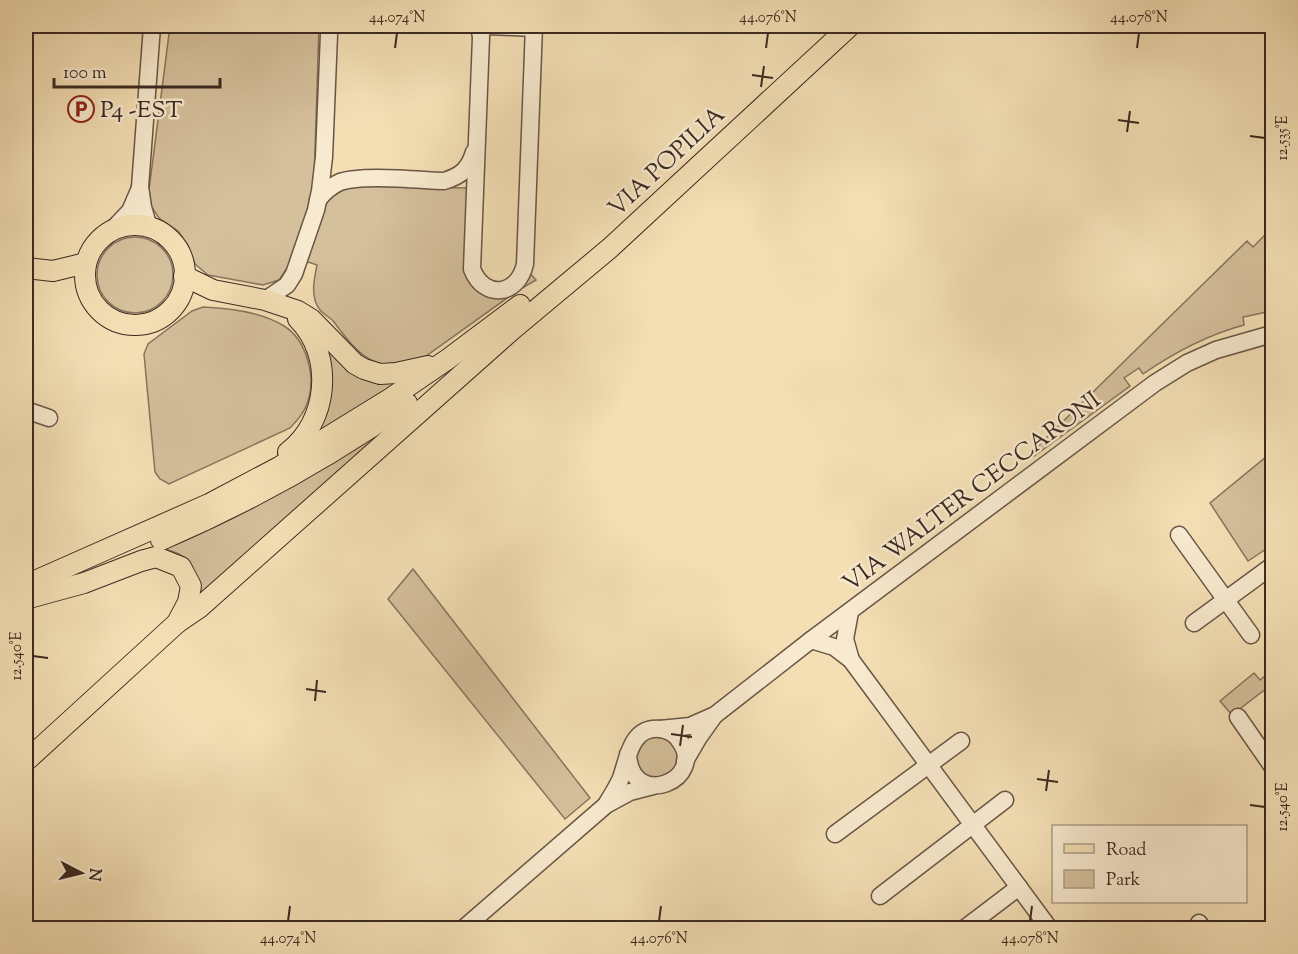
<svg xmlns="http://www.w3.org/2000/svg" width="1298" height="954" font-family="'Sorts Mill Goudy',serif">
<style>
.green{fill:#d5c09c;stroke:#88745e;stroke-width:1.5}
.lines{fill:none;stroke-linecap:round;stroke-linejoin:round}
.minor-casing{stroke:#695646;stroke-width:19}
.major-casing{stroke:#3b2921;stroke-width:22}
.minor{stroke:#f8eacf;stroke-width:16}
.major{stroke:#f4dfb5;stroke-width:20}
.ticks{fill:none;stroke:#3b2921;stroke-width:2}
.labels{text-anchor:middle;stroke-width:5;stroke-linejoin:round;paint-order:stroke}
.poi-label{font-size:24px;fill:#3b2921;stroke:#f8eacf;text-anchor:start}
.street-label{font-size:24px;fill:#3b2921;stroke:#f8eacf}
.neatline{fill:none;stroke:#3b2921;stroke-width:2}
.ticks-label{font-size:15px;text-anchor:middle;fill:#3b2921}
</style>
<rect width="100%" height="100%" fill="#f4dfb5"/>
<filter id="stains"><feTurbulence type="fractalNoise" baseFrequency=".00333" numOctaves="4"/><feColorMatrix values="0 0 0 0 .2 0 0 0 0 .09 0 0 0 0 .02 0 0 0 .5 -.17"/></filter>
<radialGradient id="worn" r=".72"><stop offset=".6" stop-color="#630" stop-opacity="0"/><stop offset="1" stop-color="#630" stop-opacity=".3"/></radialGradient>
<g class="green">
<polygon points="170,26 319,26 314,182 306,217 289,265 279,280 263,285 208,275 195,264 188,245 178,231 159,218 151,206 149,190"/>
<path d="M351,186l118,2 -2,76 17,27 45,-19 7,8 -19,11 -91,65c-47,21 -65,3 -92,-34 -4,-5 -10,-7 -14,-12 -10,-12 -6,-31 -3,-45l-12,-4 21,-59 7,-8z"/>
<path d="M1272,228v92l-3,1 -2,-9 -24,5 1,8c-37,10 -69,27 -101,49l-4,-6 -15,10 6,8 -97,71 7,-13 207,-203 6,6z"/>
<circle cx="135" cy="275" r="38"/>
<path d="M203,307c27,1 58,5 81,19 23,14 32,51 24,75 -3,11 -10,19 -18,27l-121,56 -9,-5 -5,-7 -11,-118 4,-10 44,-33z"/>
<polygon points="319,338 375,382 395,383 396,385 314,436"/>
<path d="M392,424l-194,177c1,-28 -5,-47 -35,-52z"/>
<polygon points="1272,452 1272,545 1248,561 1210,503"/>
<polygon points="413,569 590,798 565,819 388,599"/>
<polygon points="1272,670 1272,684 1232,715 1220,701 1254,673 1260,680"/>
<circle cx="657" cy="757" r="21"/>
</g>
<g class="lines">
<defs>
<g id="minor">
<path d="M479,26l2,11 -9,232c12,31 46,27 53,-5l9,-238"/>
<polyline points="480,30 489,26 533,28"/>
<path d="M318,200c6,-8 13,-14 22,-18 22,-8 78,-2 104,-1 17,-5 25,-12 30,-29"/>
<polyline points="149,228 143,207 140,187 152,26"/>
<polyline points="111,231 130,211 140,188"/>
<polyline points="265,300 287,285 294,274 316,210 320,191 324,157 329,34 328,26"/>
<polyline points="26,410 49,418"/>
<polyline points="1179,535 1251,635"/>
<polyline points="850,612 845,639 851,660"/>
<polyline points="1194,623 1272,566"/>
<polyline points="811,640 834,647 851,660 1049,928"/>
<polyline points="1238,717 1272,766"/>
<polyline points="660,729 690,726 715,715 811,640 1155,383 1187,363 1216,350 1272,334"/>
<polyline points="685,761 699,737 714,716"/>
<path d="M607,803c5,-8 10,-16 14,-25 7,-20 10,-52 39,-49 8,1 15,5 19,11 30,39 -48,72 -51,14"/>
<polyline points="835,834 961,741"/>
<polyline points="880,896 1005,800"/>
<polyline points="1199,923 1202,928"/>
<polyline points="464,928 606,805 630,792 653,786"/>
<polyline points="965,928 1019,887"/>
</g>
<g id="major">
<circle cx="135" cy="275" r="50"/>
<polyline points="26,268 53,271 86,263"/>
<polyline points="184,276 213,290 265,300 298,311 311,319 355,364 364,369 380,374 396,373 428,366"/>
<path d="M288,452c40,-30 47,-96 10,-133"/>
<path d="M161,540c86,-37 169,-83 246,-137"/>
<polyline points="26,585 209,504 279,467 391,398 448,359 520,305"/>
<polyline points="29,598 84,583 141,561 156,557 181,567 191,586 188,602 177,623"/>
<polyline points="26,761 177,623 199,608 513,329 610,248 850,26"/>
</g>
</defs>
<use href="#minor" class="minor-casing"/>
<use href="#major" class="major-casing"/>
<use href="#minor" class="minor"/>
<use href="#major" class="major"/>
</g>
<path class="ticks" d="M395,48l2,-15M766,48l2,-15M1137,48l2,-15M752,75l21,3M761,87l3,-21M1118,120l21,3M1127,132l3,-21M1250,136l15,2M33,656l15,2M306,689l20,3M315,701l2,-21M671,734l21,3M680,746l3,-21M1037,779l21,3M1046,791l3,-21M1250,805l15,2M288,921l2,-15M659,921l2,-15M1030,921l2,-15"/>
<defs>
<symbol id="parking-ring" viewBox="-11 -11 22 22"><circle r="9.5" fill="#f8eacf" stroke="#8f2418" stroke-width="1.5"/><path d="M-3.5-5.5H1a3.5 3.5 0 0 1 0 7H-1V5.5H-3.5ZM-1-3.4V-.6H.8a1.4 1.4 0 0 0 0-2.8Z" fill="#8f2418"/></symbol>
</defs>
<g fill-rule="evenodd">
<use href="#parking-ring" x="66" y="94" width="30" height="30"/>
</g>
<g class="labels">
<g class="poi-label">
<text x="100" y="117">P4 -EST</text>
</g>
<g class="street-label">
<text transform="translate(666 161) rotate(-43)" y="8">VIA POPILIA</text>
<text transform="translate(971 491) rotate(-37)" y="8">VIA WALTER CECCARONI</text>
</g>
</g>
<rect width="1298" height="954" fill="none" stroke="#f4dfb5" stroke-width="66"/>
<rect x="1052" y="825" width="195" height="78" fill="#f8eacf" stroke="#ac9d89" stroke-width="1.5"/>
<rect x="1064" y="844" width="30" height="9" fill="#f4dfb5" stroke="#ac9d89" stroke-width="1.5"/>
<text x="1106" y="855" font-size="18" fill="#3b2921">Road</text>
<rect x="1064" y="870" width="30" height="18" fill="#d5c09c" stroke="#ac9d89" stroke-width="1.5"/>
<text x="1106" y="885" font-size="18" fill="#3b2921">Park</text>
<g transform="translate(81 873) rotate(97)" stroke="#f8eacf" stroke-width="4.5" paint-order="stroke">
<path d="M0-4.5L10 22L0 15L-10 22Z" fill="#3b2921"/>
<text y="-9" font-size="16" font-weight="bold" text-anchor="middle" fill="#3b2921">N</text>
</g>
<path d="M54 78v9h166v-9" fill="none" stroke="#3b2921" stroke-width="3"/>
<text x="63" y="78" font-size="18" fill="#3b2921" stroke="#f8eacf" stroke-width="4.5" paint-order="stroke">100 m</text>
<rect x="33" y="33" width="1232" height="888" class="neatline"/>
<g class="ticks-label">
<text x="397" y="22">44.074°N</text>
<text x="768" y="22">44.076°N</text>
<text x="1139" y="22">44.078°N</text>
<text transform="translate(1282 138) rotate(-90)" y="5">12.535°E</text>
<text transform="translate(16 656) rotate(-90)" y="5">12.540°E</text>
<text transform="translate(1282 807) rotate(-90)" y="5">12.540°E</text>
<text x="288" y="943">44.074°N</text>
<text x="659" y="943">44.076°N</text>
<text x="1030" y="943">44.078°N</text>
</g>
<rect width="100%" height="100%" filter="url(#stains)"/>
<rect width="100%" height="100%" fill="url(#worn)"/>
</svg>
